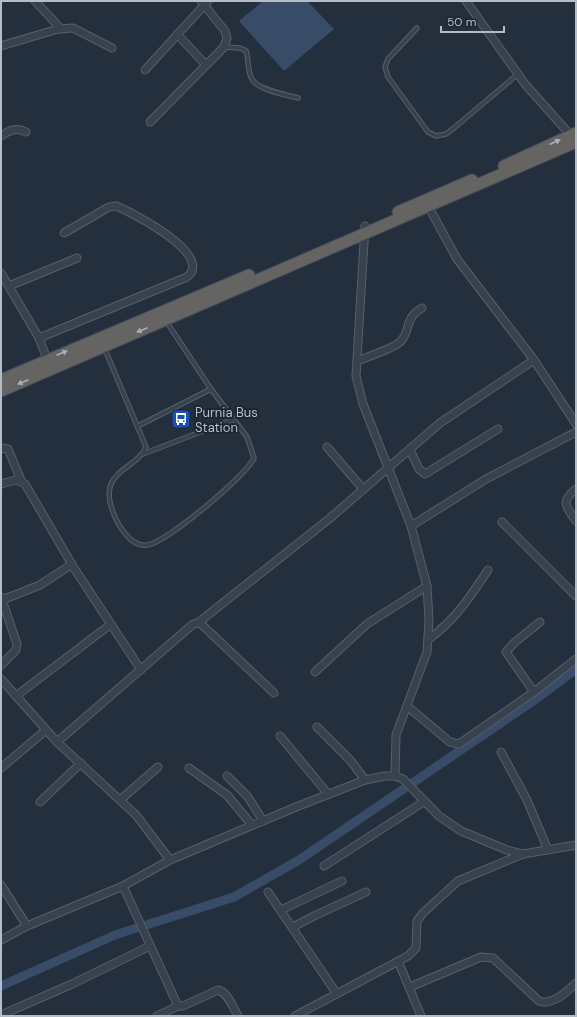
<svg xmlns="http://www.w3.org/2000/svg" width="577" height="1017" font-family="'DM Sans',sans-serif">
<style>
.water{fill:#394c67}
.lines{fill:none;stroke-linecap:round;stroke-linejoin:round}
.canal{stroke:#394c67;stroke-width:9}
.service-casing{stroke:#565f6c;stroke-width:5.5}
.minor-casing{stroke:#565f6c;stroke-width:9}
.trunk-casing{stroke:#434c59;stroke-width:13}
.service{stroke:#38414e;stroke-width:3.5}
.minor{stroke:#38414e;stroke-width:7}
.trunk{stroke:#656462;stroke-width:11}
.oneway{fill:#a8afba}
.labels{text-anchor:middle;stroke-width:4;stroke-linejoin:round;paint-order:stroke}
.poi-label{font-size:13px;fill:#b4bcc9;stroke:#1d2633;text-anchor:start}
</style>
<rect width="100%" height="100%" fill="#242f3e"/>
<polygon class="water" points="263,1 307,1 334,29 284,71 239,21"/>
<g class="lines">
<polyline class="canal" points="1,986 115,935 234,897 299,860 539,697 576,669"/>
<defs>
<g id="service">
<polyline points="417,28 388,59 385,67 388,77 428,132 436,136 446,134 454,128 518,74"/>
<path d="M224,47l16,1 6,3c3,8 1,20 6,28 5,11 35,16 46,19"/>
<path d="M104,347l42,100c-7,17 -31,22 -36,40 -3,12 3,27 9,38 6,9 15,22 28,20 19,-2 100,-70 107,-87l-7,-21 -36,-48 -45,-68"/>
<polyline points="138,426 211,389"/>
<polyline points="143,454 234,419"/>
</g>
<g id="minor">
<polyline points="35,1 61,29"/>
<polyline points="466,1 525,84 573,138"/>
<polyline points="177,34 206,65"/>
<polyline points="1,46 58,29 73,28 112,48"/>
<polyline points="145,70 208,1"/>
<polyline points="150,122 224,47 227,38 225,31 201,1"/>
<path d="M1,136c9,-6 15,-9 25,-4"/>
<polyline points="427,204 457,259 534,360 576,424"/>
<polyline points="365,226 356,376 363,404 411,526 427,586 429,620 427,652 396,735 395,776"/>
<polyline points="1,273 39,338 47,359"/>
<polyline points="9,286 77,258"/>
<path d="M39,338l148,-61c28,-22 -54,-64 -71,-71l-7,1 -45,26"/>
<path d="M358,361c10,-5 36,-12 43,-20 11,-13 2,-21 21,-33"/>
<polyline points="327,447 363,489"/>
<polyline points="1,448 8,449 21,480"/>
<polyline points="410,450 419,469 425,474 498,429"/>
<polyline points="1,484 16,480 25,484 74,568 141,670"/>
<path d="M576,489c-16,12 -10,18 0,32"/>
<polyline points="502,522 576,596"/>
<polyline points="411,526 486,479 576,432"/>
<polyline points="1,597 17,644 16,650 1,665"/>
<polyline points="2,600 40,585 72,564"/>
<polyline points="199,622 274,693"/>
<path d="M429,639c27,-20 41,-42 59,-69"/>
<polyline points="315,672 367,624 427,586"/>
<polyline points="1,679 57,742 136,815 170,860"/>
<polyline points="534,692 506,652 514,643 540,622"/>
<polyline points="16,696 111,624"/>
<polyline points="407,706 450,742 459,744 534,692 576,659"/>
<polyline points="317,727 351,761 365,780"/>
<polyline points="280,736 328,794"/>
<polyline points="57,742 192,625 199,622 329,519 440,423 534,360"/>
<polyline points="501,752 527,800 548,850"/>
<polyline points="1,768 46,730"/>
<polyline points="189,768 227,795 252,825"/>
<polyline points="227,776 248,797 263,821"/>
<polyline points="120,800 158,767"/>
<polyline points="40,802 81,763"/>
<polyline points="324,866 425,801"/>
<polyline points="1,885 27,926"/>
<path d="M123,886l55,120h5l35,-16c10,2 15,18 20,26"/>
<polyline points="268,892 337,994"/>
<polyline points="281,910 342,881"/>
<polyline points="293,927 314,916 366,892"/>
<polyline points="1,940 27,926 123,886 170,860 296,807 365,780 385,776 395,776 403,779 439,816 461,831 507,850 523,854 576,845"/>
<polyline points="398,961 421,1016"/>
<path d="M410,987l71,-30 12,1 46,43c13,5 28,-9 37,-18"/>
<polyline points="1,1015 70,985 150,946"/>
<polyline points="157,1016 178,1006"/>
<polyline points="295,1016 408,956 416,948 417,921 423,913 458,881 523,854"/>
</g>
<g id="trunk">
<polyline points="504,166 576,133"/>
<polyline points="398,212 472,180"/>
<polyline points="1,380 249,275"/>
<polyline points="1,391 576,142"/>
</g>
</defs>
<use href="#service" class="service-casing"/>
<use href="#minor" class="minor-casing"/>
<use href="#trunk" class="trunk-casing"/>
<use href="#service" class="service"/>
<use href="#minor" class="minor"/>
<use href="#trunk" class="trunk"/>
</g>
<defs><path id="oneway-solid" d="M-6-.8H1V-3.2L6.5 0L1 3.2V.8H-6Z"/></defs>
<g class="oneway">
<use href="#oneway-solid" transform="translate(555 142) rotate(-25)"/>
<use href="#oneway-solid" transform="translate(142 330) rotate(157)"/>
<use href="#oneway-solid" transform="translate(62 353) rotate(-23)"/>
<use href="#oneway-solid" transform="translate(23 382) rotate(157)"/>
</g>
<defs>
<symbol id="bus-square" viewBox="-11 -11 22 22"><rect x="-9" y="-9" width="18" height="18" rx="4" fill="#1a4fb4" stroke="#1d2633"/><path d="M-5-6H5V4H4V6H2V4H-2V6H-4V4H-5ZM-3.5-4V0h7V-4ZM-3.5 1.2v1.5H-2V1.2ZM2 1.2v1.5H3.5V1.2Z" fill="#fff"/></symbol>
</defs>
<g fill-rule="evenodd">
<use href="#bus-square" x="170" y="408" width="22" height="22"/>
</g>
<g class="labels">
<g class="poi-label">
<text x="195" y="417">Purnia Bus<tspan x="195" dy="15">Station</tspan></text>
</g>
</g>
<rect width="577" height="1017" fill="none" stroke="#b4bcc9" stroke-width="4"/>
<path d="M441 26v6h63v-6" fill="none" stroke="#b4bcc9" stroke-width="2"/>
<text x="447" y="26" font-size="12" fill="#b4bcc9" stroke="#1d2633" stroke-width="3" paint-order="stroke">50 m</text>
</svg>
